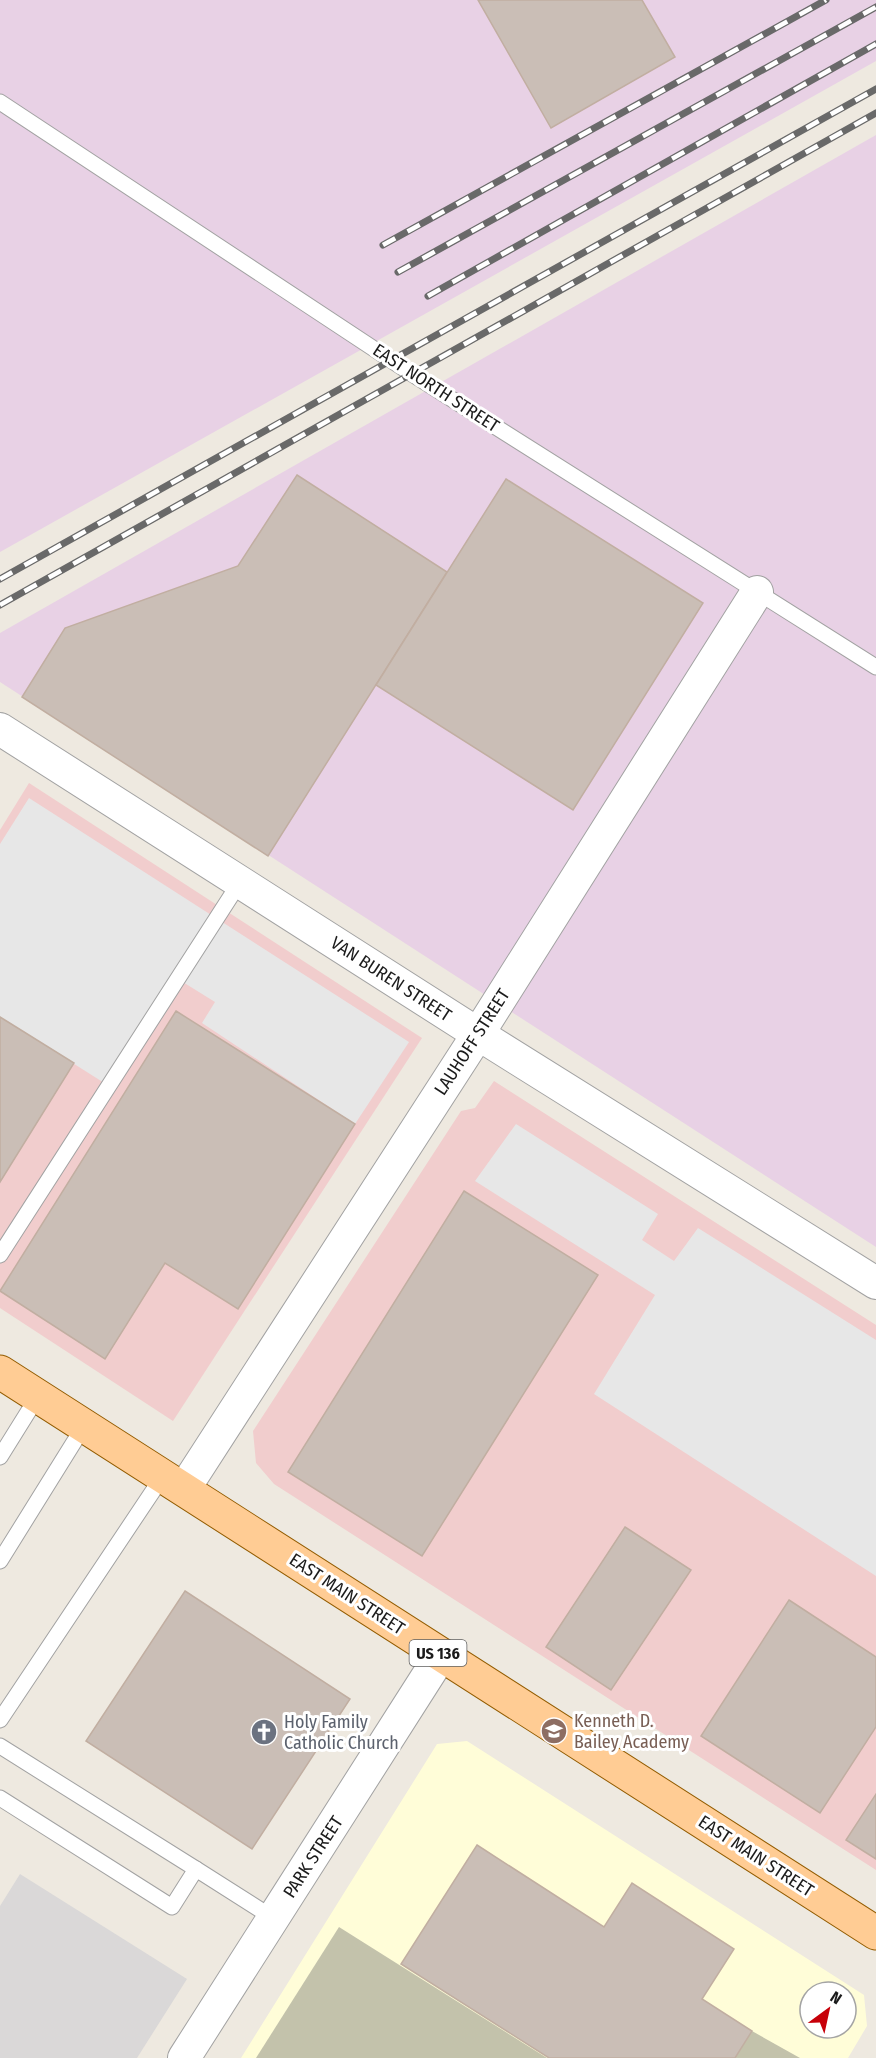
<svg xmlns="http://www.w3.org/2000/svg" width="876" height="2058" font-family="'Fira Sans Condensed',sans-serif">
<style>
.residential{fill:#dad8d8}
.commercial{fill:#f1cdcd}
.industrial{fill:#e8d1e5}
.education{fill:#fffdd8;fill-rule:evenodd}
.construction{fill:#c3c2ab}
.parking{fill:#e7e7e7}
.building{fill:#cabeb6;stroke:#c1aea1;stroke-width:1.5}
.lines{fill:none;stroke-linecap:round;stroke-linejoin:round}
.lane-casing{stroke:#a2a2a2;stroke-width:17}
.street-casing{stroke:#a2a2a2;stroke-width:34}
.primary-casing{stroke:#935c00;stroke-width:35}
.lane{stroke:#fff;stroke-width:15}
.street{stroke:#fff;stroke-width:32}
.primary{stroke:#ffcc94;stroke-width:33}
.rail-casing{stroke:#696969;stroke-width:7}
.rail{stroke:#fff;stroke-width:4.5;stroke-dasharray:14;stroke-linecap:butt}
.labels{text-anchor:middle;stroke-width:6;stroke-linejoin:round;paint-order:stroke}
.shield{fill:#fff;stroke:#5f5f5f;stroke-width:1.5}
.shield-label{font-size:16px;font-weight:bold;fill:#1b1b1b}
.street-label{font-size:18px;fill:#1b1b1b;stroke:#fff}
.education-label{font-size:18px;fill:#785e54;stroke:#fff;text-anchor:start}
.worship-label{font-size:18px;fill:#5b616d;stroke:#fff;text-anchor:start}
</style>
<rect width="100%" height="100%" fill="#eee9e0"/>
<polygon class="residential" points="20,1874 187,1979 137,2058 0,2058 0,1906"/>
<g class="commercial">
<polygon points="29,783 422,1038 173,1421 0,1308 0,830"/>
<polygon points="494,1081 876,1325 876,1870 274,1484 256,1463 253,1431 461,1111 475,1108"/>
</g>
<g class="industrial">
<polygon points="0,0 876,0 876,61 0,552"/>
<polygon points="876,135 876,1247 0,682 0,633"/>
</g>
<path class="education" d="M467,1741l397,254 3,31 -19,32h-607l196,-314zM810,1992h36v36h-36z"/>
<g class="construction">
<polygon points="339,1927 547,2058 256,2058"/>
<polygon points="752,2031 800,2058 735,2058"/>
</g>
<g class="parking">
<polygon points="29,798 409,1042 355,1124 202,1023 215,1002 178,979 109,1086 0,1017 0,844"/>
<polygon points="516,1124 658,1214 642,1240 674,1261 698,1228 876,1340 876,1576 594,1394 655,1295 475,1181"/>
</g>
<g class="building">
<polygon points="478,0 642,0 675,57 551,128"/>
<polygon points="297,475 447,572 268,856 22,697 65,628 238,566"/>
<polygon points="506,479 703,603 573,810 376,685"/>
<polygon points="176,1011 355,1124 238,1309 165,1263 105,1359 0,1291"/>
<polygon points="0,1017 74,1063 0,1182"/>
<polygon points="464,1191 598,1275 422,1556 288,1472"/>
<polygon points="625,1527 691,1570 611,1690 546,1647"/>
<polygon points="185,1591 350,1699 252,1849 86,1741"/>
<polygon points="789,1600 876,1657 876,1727 820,1813 701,1736"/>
<polygon points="876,1794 876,1859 846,1840"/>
<polygon points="477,1845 604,1927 632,1883 734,1949 702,1999 752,2031 735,2058 549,2058 401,1964"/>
</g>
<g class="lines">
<defs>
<g id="lane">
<polyline points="0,102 412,374 876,667"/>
<polyline points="0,1255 240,882"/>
<polyline points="0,1457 38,1396"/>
<polyline points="0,1561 84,1426"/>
<polyline points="0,1720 163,1476"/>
<polyline points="0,1746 196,1869"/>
<polyline points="0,1798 172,1907 196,1869 273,1918"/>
</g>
<g id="street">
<polyline points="0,729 478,1034 876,1283"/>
<polyline points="184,1489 478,1034 757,592"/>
<polyline points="184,2058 441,1655"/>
</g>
<polyline id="primary" points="0,1372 876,1933"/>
</defs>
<use href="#lane" class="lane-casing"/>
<use href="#street" class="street-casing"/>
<use href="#primary" class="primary-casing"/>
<use href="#lane" class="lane"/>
<use href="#street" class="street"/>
<use href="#primary" class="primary"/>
<defs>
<g id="rail">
<polyline points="383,245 826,0"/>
<polyline points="398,272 876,7"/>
<polyline points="428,296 876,44"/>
<polyline points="0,579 876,89"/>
<polyline points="0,605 876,113"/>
</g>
</defs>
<use href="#rail" class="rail-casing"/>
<use href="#rail" class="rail"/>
</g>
<defs>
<symbol id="school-disc" viewBox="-11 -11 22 22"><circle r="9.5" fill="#8d6e63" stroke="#fff"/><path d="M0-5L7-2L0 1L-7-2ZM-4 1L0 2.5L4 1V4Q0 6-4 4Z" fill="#fff"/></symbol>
<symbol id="church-disc" viewBox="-11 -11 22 22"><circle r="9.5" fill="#6b7280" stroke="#fff"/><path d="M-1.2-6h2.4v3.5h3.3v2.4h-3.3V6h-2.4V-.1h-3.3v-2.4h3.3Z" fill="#fff"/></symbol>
</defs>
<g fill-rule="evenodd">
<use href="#school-disc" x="539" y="1716" width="30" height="30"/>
<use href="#church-disc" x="249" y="1717" width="30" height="30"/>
</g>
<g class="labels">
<rect class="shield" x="409.5" y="1640" width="57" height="26" rx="4.5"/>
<g class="shield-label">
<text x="438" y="1659">US 136</text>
</g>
<g class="street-label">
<text transform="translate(436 388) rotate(33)" y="6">EAST NORTH STREET</text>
<text transform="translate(391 979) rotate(33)" y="6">VAN BUREN STREET</text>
<text transform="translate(472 1042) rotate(-57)" y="6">LAUHOFF STREET</text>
<text transform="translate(347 1594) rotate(33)" y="6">EAST MAIN STREET</text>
<text transform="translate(756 1856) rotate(33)" y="6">EAST MAIN STREET</text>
<text transform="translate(313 1857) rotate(-57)" y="6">PARK STREET</text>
</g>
<g class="education-label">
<text x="574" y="1727">Kenneth D.<tspan x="574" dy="21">Bailey Academy</tspan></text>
</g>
<g class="worship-label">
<text x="284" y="1728">Holy Family<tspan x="284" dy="21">Catholic Church</tspan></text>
</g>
</g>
<g transform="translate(828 2010) rotate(33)"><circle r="28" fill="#ffffff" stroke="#a4a4a4" stroke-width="1.5"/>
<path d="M0-4.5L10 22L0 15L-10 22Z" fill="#c70009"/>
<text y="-9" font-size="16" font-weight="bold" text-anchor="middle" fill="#1b1b1b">N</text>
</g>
</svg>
